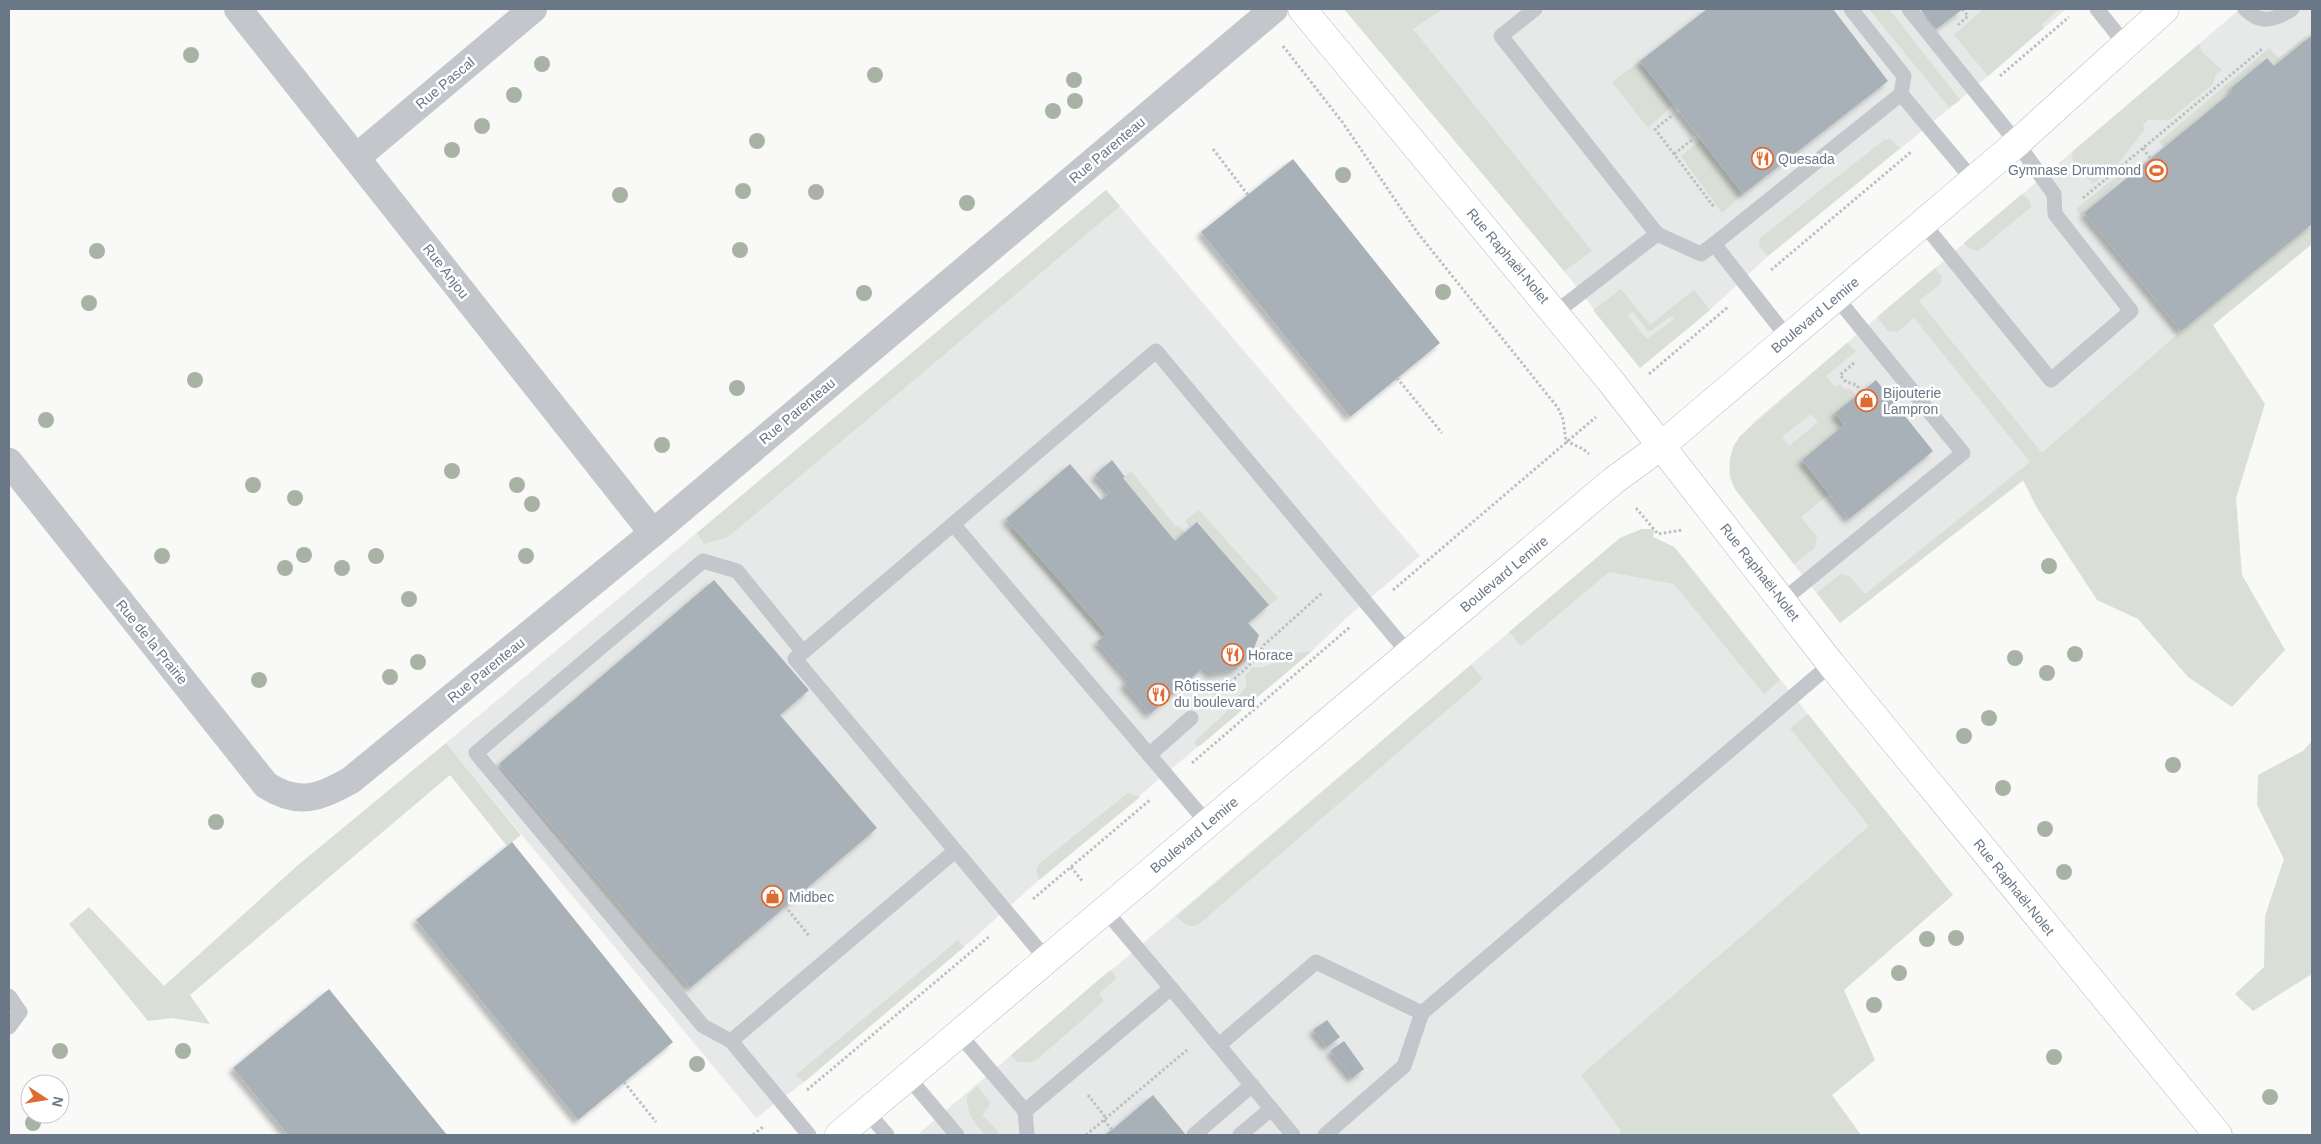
<svg xmlns="http://www.w3.org/2000/svg" width="2321" height="1144" font-family="Helvetica,sans-serif">
<style>
.built{fill:#e7e8e8}
.green{fill:#d9ded6;fill-rule:evenodd}
.building{fill:#a9b1b8;filter:url(#shadow)}
.lines{fill:none;stroke-linecap:round;stroke-linejoin:round}
.secondary-casing{stroke:#b5babf;stroke-width:29}
.path{stroke:#bdbfc2;stroke-width:3;stroke-dasharray:2.5 2.5;stroke-linecap:butt}
.lane{stroke:#c3c6ca;stroke-width:15}
.street{stroke:#c3c6ca;stroke-width:28}
.secondary{stroke:#fff;stroke-width:28}
.tree{fill:#a8b3a6}
.labels{text-anchor:middle;stroke-width:5;stroke-linejoin:round;paint-order:stroke}
.street-label{font-size:14px;fill:#697787;stroke:#fff}
.poi-label{font-size:14px;fill:#697787;stroke:#fff;text-anchor:start}
</style>
<defs>
<filter id="shadow"><feDropShadow dx="-4.5" dy="4.5" stdDeviation="2.5" flood-color="#0004"/></filter>
</defs>
<rect width="100%" height="100%" fill="#f9f9f7"/>
<g class="built">
<polygon points="1344,9 2066,9 1960,100 1768,256 1710,310 1640,368 1564,271"/>
<polygon points="2240,9 2312,9 2312,244 2024,480 1840,623 1735,489 1729,476 1730,460 1733,446 1755,421"/>
<polygon points="1106,190 1420,556 1344,620 1312,651 1039,880 964,947 804,1082 756,1118 446,743"/>
<polygon points="1642,529 1654,529 1653,537 1674,547 1682,556 1885,811 1624,1135 917,1135 1620,538"/>
</g>
<g class="green">
<polygon points="1344,9 1443,9 1413,29 1592,251 1564,271"/>
<polygon points="1869,9 1889,9 1960,100 1949,107"/>
<polygon points="1980,9 2059,9 2042,24 2044,28 1988,76 1954,35 1981,11"/>
<polygon points="2312,31 2312,35 2274,66 2266,58 2231,87 2233,91 2164,147 2159,142 2269,48 2279,58"/>
<polygon points="2199,44 2202,52 2222,70 2216,74 2212,85 2169,120 2148,120 2143,125 2144,130 2118,164 2093,184 2073,161 2072,152"/>
<polygon points="1640,61 1674,104 1648,128 1612,82"/>
<polygon points="1890,139 1900,148 1768,256 1759,246 1760,238 1884,140"/>
<polygon points="1701,140 1743,194 1722,213 1681,156"/>
<polygon points="2132,164 2133,167 2106,194 2081,216 2076,209"/>
<polygon points="1106,190 1120,206 728,537 704,544 697,533"/>
<polygon points="2022,194 2029,200 2031,207 1978,251 1970,249 1964,243"/>
<polygon points="2312,224 2312,244 2213,325 2265,404 2236,498 2242,575 2285,650 2232,707 2188,677 2138,619 2097,600 2037,508 2023,480 1840,623 1817,593 1841,574 1849,576 1865,594 2030,462 1914,318 1897,332 1888,331 1877,317 1935,268 1942,277 1940,284 1919,301 2042,453 2181,331"/>
<path d="M1621,289l29,36 44,-35 16,20 -70,58 -47,-58zM1633,312l16,20 22,-16 3,3 -27,20 -20,-24z"/>
<path d="M1847,343l9,8 -30,25 9,11 5,-3 3,4 9,2 4,6 -21,17 9,12 -42,35 27,34 -28,23 16,20 -2,11 -21,16 -59,-75c-8,-19 -7,-36 5,-53zM1811,414l7,8 -29,24 -7,-9z"/>
<polygon points="1131,471 1176,527 1178,525 1185,533 1175,541 1123,478"/>
<polygon points="1199,510 1278,598 1269,605 1198,522 1191,528 1185,521"/>
<polygon points="1014,528 1106,634 1102,637 1009,532"/>
<polygon points="1642,529 1654,529 1653,537 1674,547 1780,680 1764,694 1674,584 1609,572 1521,646 1509,632 1620,538"/>
<path d="M1312,651l-111,94 -5,2 -1,-5c10,-12 22,-20 32,-31 2,-2 3,-7 5,-10 8,-8 18,-12 13,-25l8,-9c15,3 22,-7 35,-12 7,-2 16,-3 24,-4z"/>
<path d="M1471,665l12,14 -285,246c-11,3 -15,-1 -21,-9z"/>
<polygon points="1808,714 1953,895 1844,990 1875,1060 1832,1095 1861,1135 1619,1135 1621,1131 1581,1075 1869,826 1790,728"/>
<polygon points="2312,741 2312,974 2253,1011 2235,994 2264,967 2265,916 2284,859 2257,805 2258,775 2303,751"/>
<polygon points="446,743 521,835 507,846 450,775 190,995 210,1024 172,1018 148,1021 69,924 89,907 164,986 298,865"/>
<polygon points="1128,793 1140,797 1039,880 1036,870 1040,863"/>
<polygon points="958,940 964,947 804,1082 796,1075"/>
<polygon points="1110,970 1117,978 1099,994 1104,1001 1040,1057 1032,1062 1017,1062 1011,1055"/>
<path d="M977,1086l13,16 -2,6 -6,7 17,17 -4,3h-10c-10,-12 -19,-22 -18,-39z"/>
</g>
<g class="building">
<polygon points="1707,9 1833,9 1888,81 1743,194 1640,61"/>
<polygon points="1920,9 1963,9 1936,29"/>
<polygon points="2312,35 2312,224 2181,331 2084,213 2233,91 2231,88 2267,58 2274,66"/>
<polygon points="1293,159 1440,343 1350,417 1201,232"/>
<polygon points="1876,380 1933,451 1849,519 1802,460 1844,425 1835,413"/>
<polygon points="1112,460 1125,477 1123,478 1175,541 1197,522 1269,605 1248,623 1259,635 1251,656 1235,670 1211,674 1204,667 1150,714 1124,684 1129,679 1097,642 1106,634 1006,519 1070,464 1101,500 1110,492 1095,475"/>
<polygon points="714,580 809,690 780,715 877,828 690,988 499,764"/>
<polygon points="512,842 673,1042 578,1120 416,920"/>
<polygon points="329,989 447,1135 288,1135 233,1068"/>
<polygon points="1327,1020 1340,1037 1327,1047 1313,1030"/>
<polygon points="1344,1041 1364,1069 1352,1078 1330,1051"/>
<polygon points="1153,1095 1186,1135 1104,1135 1112,1130"/>
</g>
<g class="lines">
<defs>
<g id="secondary">
<polyline points="1302,9 1609,379 1831,664 2218,1135"/>
<polyline points="839,1135 1613,481 1661,446 2017,143 2165,9"/>
</g>
</defs>
<use href="#secondary" class="secondary-casing"/>
<g class="path">
<polyline points="1958,25 1968,16 1962,9"/>
<polyline points="1283,46 1343,123 1417,232 1558,408 1563,419 1566,441"/>
<polyline points="2000,76 2069,17"/>
<polyline points="1679,110 1655,129 1714,207"/>
<polyline points="2143,148 2150,158"/>
<polyline points="1213,149 1248,195"/>
<polyline points="1674,154 1698,135"/>
<polyline points="2083,198 2262,49"/>
<polyline points="1771,270 1911,152"/>
<polyline points="1854,363 1840,375 1846,382 1857,385 1861,393"/>
<polyline points="1649,374 1728,307"/>
<polyline points="1397,378 1442,433"/>
<polyline points="1566,441 1583,449 1589,454"/>
<polyline points="1636,508 1658,534 1682,530"/>
<polyline points="1393,590 1596,417"/>
<polyline points="1212,699 1255,660 1264,645 1322,593"/>
<polyline points="1192,763 1350,627"/>
<polyline points="1071,867 1083,882"/>
<polyline points="1033,899 1150,800"/>
<polyline points="785,906 810,937"/>
<polyline points="624,1082 656,1122"/>
<polyline points="807,1090 990,936"/>
<polyline points="1088,1095 1106,1118"/>
<polyline points="1104,1120 1112,1130"/>
<polyline points="753,1135 764,1126"/>
<polyline points="1086,1135 1187,1050"/>
</g>
<g class="lane">
<polyline points="1535,9 1501,36 1657,234"/>
<polyline points="1851,9 1904,76 1901,94"/>
<polyline points="1909,9 2017,143 2054,194 2055,214 2131,311 2051,380 1923,223"/>
<polyline points="2097,9 2125,44"/>
<path d="M2245,9c16,16 30,11 47,0"/>
<polyline points="1555,313 1657,234 1701,254 1714,244"/>
<polyline points="1788,338 1714,244 1901,94 1973,180"/>
<polyline points="953,524 1208,824"/>
<polyline points="1782,601 1963,453 1836,297"/>
<polyline points="1149,755 1191,718"/>
<polyline points="1047,960 795,659 1156,351 1409,654"/>
<polyline points="1171,988 1293,1135"/>
<polyline points="9,996 20,1012 9,1027"/>
<polyline points="959,1034 1025,1111 1171,988 1105,910"/>
<polyline points="731,1041 703,1026 476,753 703,561 737,571 803,652"/>
<polyline points="1219,1045 1316,962 1422,1013"/>
<polyline points="908,1077 957,1135"/>
<polyline points="1025,1111 1027,1135"/>
<polyline points="867,1112 887,1135"/>
<polyline points="809,1135 731,1041 955,851"/>
<polyline points="1194,1135 1252,1085"/>
<polyline points="1240,1135 1271,1109"/>
<polyline points="1325,1135 1404,1066 1422,1013 1831,664"/>
</g>
<g class="street">
<polyline points="238,9 653,533"/>
<polyline points="357,157 533,9"/>
<path d="M9,462l257,323c32,21 54,13 85,-5l302,-247 621,-524"/>
</g>
<use href="#secondary" class="secondary"/>
</g>
<g class="tree">
<circle cx="191" cy="55" r="8"/>
<circle cx="542" cy="64" r="8"/>
<circle cx="875" cy="75" r="8"/>
<circle cx="1074" cy="80" r="8"/>
<circle cx="514" cy="95" r="8"/>
<circle cx="1075" cy="101" r="8"/>
<circle cx="1053" cy="111" r="8"/>
<circle cx="482" cy="126" r="8"/>
<circle cx="757" cy="141" r="8"/>
<circle cx="452" cy="150" r="8"/>
<circle cx="1343" cy="175" r="8"/>
<circle cx="743" cy="191" r="8"/>
<circle cx="816" cy="192" r="8"/>
<circle cx="620" cy="195" r="8"/>
<circle cx="967" cy="203" r="8"/>
<circle cx="740" cy="250" r="8"/>
<circle cx="97" cy="251" r="8"/>
<circle cx="1443" cy="292" r="8"/>
<circle cx="864" cy="293" r="8"/>
<circle cx="89" cy="303" r="8"/>
<circle cx="195" cy="380" r="8"/>
<circle cx="737" cy="388" r="8"/>
<circle cx="46" cy="420" r="8"/>
<circle cx="662" cy="445" r="8"/>
<circle cx="452" cy="471" r="8"/>
<circle cx="253" cy="485" r="8"/>
<circle cx="517" cy="485" r="8"/>
<circle cx="295" cy="498" r="8"/>
<circle cx="532" cy="504" r="8"/>
<circle cx="304" cy="555" r="8"/>
<circle cx="162" cy="556" r="8"/>
<circle cx="376" cy="556" r="8"/>
<circle cx="526" cy="556" r="8"/>
<circle cx="2049" cy="566" r="8"/>
<circle cx="285" cy="568" r="8"/>
<circle cx="342" cy="568" r="8"/>
<circle cx="409" cy="599" r="8"/>
<circle cx="2075" cy="654" r="8"/>
<circle cx="2015" cy="658" r="8"/>
<circle cx="418" cy="662" r="8"/>
<circle cx="2047" cy="673" r="8"/>
<circle cx="390" cy="677" r="8"/>
<circle cx="259" cy="680" r="8"/>
<circle cx="1989" cy="718" r="8"/>
<circle cx="1964" cy="736" r="8"/>
<circle cx="2173" cy="765" r="8"/>
<circle cx="2003" cy="788" r="8"/>
<circle cx="216" cy="822" r="8"/>
<circle cx="2045" cy="829" r="8"/>
<circle cx="2064" cy="872" r="8"/>
<circle cx="1956" cy="938" r="8"/>
<circle cx="1927" cy="939" r="8"/>
<circle cx="1899" cy="973" r="8"/>
<circle cx="1874" cy="1005" r="8"/>
<circle cx="60" cy="1051" r="8"/>
<circle cx="183" cy="1051" r="8"/>
<circle cx="2054" cy="1057" r="8"/>
<circle cx="697" cy="1064" r="8"/>
<circle cx="2270" cy="1097" r="8"/>
<circle cx="33" cy="1123" r="8"/>
</g>
<defs>
<symbol id="restaurant-ring" viewBox="-11 -11 22 22"><circle r="9.5" fill="#fff" stroke="#df6a32" stroke-width="1.5"/><path d="M-5-6h1v4h1v-4h1v4h1v-4h1v5L-1.5 .5V6h-2V.5L-5-1ZM5-6V6H3V1.5H1.5Q1.5-4 5-6Z" fill="#df6a32"/></symbol>
<symbol id="stadium-ring" viewBox="-11 -11 22 22"><circle r="9.5" fill="#fff" stroke="#df6a32" stroke-width="1.5"/><path d="M0-5a6.5 5 0 1 0 0 10a6.5 5 0 1 0 0-10ZM-3.5-1.8h7v3.6h-7Z" fill="#df6a32"/></symbol>
<symbol id="shop-ring" viewBox="-11 -11 22 22"><circle r="9.5" fill="#fff" stroke="#df6a32" stroke-width="1.5"/><path d="M-5-2.5h2.3a2.7 3.5 0 0 1 5.4 0H5L5.5 6h-11ZM-1.5-2.5h3a1.5 2.3 0 0 0-3 0Z" fill="#df6a32"/></symbol>
</defs>
<g fill-rule="evenodd">
<use href="#restaurant-ring" x="1750" y="146" width="25" height="25"/>
<use href="#stadium-ring" x="2144" y="158" width="25" height="25"/>
<use href="#shop-ring" x="1854" y="388" width="25" height="25"/>
<use href="#restaurant-ring" x="1220" y="642" width="25" height="25"/>
<use href="#restaurant-ring" x="1146" y="682" width="25" height="25"/>
<use href="#shop-ring" x="760" y="884" width="25" height="25"/>
</g>
<g class="labels">
<g class="street-label">
<text transform="translate(445 83) rotate(-40)" y="5">Rue Pascal</text>
<text transform="translate(1107 150) rotate(-40)" y="5">Rue Parenteau</text>
<text transform="translate(1508 256) rotate(50)" y="5">Rue Raphaël-Nolet</text>
<text transform="translate(446 271) rotate(52)" y="5">Rue Anjou</text>
<text transform="translate(1815 315) rotate(-40)" y="5">Boulevard Lemire</text>
<text transform="translate(797 411) rotate(-40)" y="5">Rue Parenteau</text>
<text transform="translate(1760 572) rotate(52)" y="5">Rue Raphaël-Nolet</text>
<text transform="translate(1504 574) rotate(-40)" y="5">Boulevard Lemire</text>
<text transform="translate(152 642) rotate(51)" y="5">Rue de la Prairie</text>
<text transform="translate(486 670) rotate(-39)" y="5">Rue Parenteau</text>
<text transform="translate(1194 835) rotate(-40)" y="5">Boulevard Lemire</text>
<text transform="translate(2014 887) rotate(51)" y="5">Rue Raphaël-Nolet</text>
</g>
<g class="poi-label">
<text x="1778" y="164">Quesada</text>
<text x="2141" y="175" text-anchor="end">Gymnase Drummond</text>
<text x="1883" y="398">Bijouterie<tspan x="1883" dy="16">Lampron</tspan></text>
<text x="1248" y="660">Horace</text>
<text x="1174" y="691">Rôtisserie<tspan x="1174" dy="16">du boulevard</tspan></text>
<text x="789" y="902">Midbec</text>
</g>
</g>
<rect width="2321" height="1144" fill="none" stroke="#697787" stroke-width="20"/>
<g transform="translate(45 1099) rotate(102)"><circle r="24" fill="#ffffff" stroke="#c3c9cf"/>
<path d="M0-4L9 19L0 12L-9 19Z" fill="#df6a32"/>
<text y="-8" font-size="14" font-weight="bold" text-anchor="middle" fill="#697787">N</text>
</g>
</svg>
